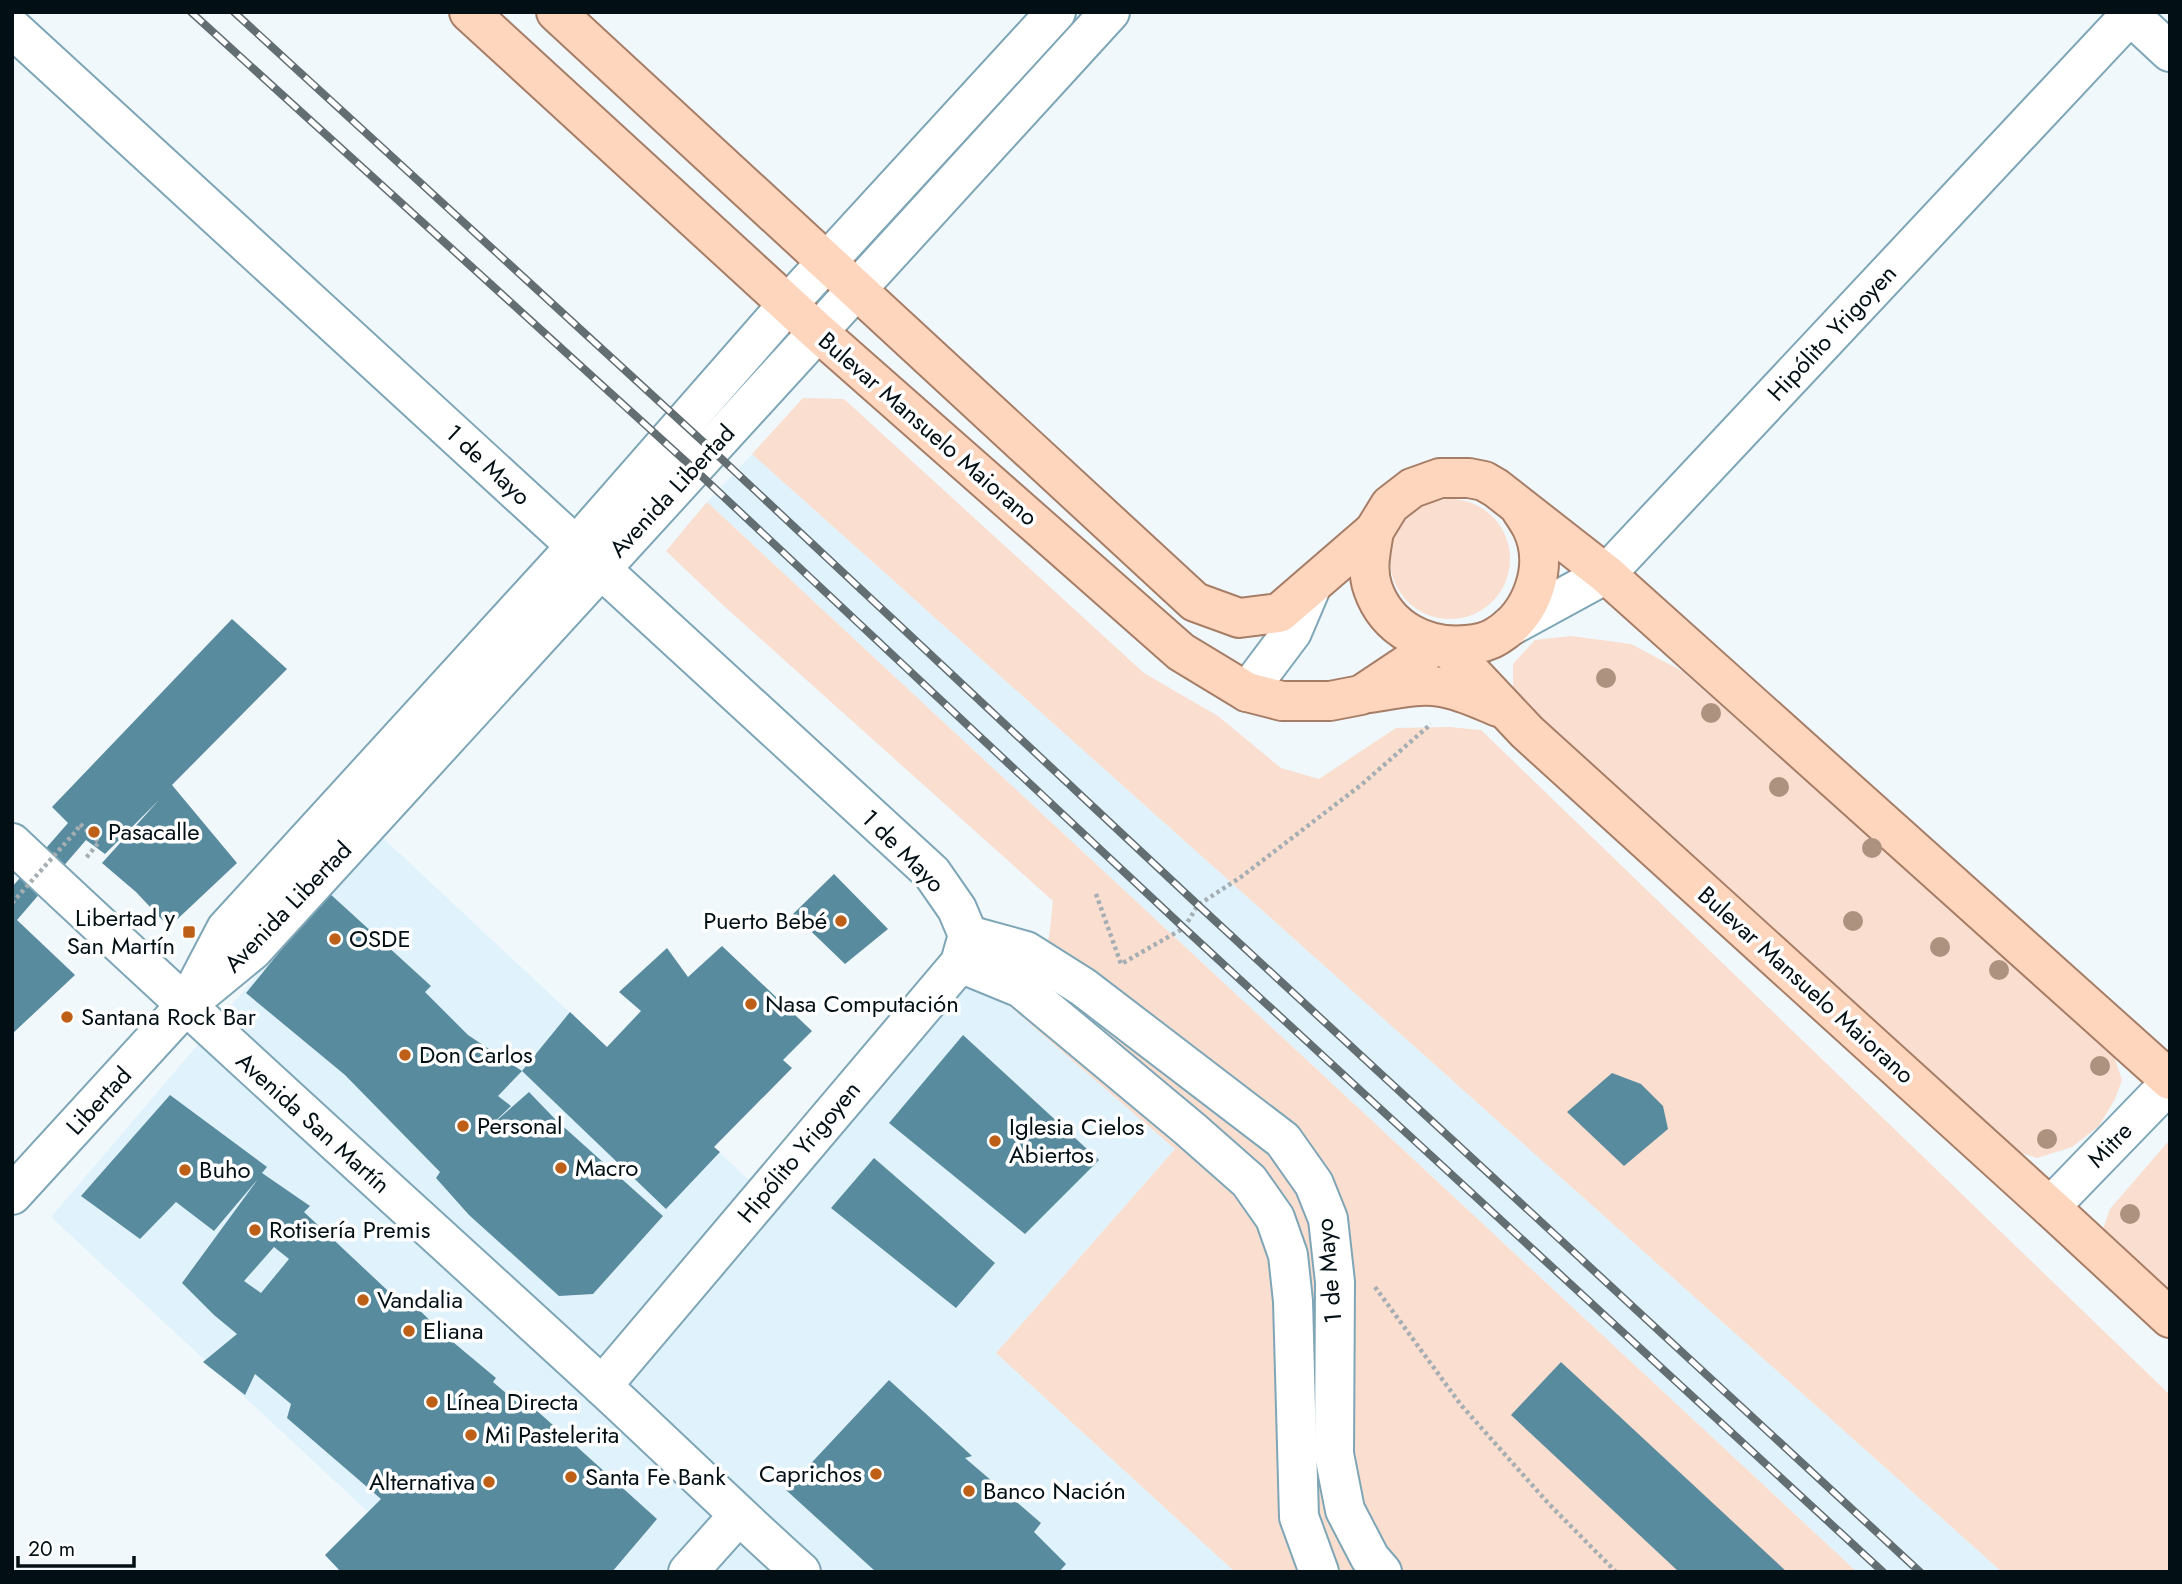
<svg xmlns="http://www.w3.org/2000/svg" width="2182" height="1584" font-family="Jost,sans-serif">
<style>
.built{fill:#e0f3fc}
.green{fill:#fadecf}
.building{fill:#598b9f;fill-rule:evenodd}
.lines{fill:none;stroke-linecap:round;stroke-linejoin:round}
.minor-casing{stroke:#7ea6b6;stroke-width:42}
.major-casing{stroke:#a67e67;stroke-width:42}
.path{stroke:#a5aeb3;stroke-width:4.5;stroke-dasharray:3.5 3.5;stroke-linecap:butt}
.minor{stroke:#fff;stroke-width:38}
.major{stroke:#fed6be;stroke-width:38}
.rail-casing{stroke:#636e73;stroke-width:8}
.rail{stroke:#fff;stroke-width:5;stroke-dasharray:16;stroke-linecap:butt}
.path-bridge{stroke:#a5aeb3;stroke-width:4.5;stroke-dasharray:3.5 3.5;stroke-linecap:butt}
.tree{fill:#ac927f}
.poi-dot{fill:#be5f17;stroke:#fff;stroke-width:2.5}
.labels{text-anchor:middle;stroke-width:7;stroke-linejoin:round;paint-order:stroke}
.street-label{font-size:24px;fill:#020f15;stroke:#fff}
.poi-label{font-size:24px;fill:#020f15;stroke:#fff;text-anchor:start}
</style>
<rect width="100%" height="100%" fill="#f0f8fc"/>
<g class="built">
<polygon points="752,454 2002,1572 1857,1572 707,502"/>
<polygon points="383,838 764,1194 960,963 1175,1149 996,1353 1235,1572 390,1572 409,1550 51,1217 328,892"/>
</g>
<g class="green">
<polygon points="803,398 844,399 1144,673 1218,716 1281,768 1319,779 1396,728 1449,727 1481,730 2170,1395 2170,1572 2002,1572 752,454"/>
<circle cx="1450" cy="559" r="60"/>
<polygon points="707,502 1857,1572 1235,1572 996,1353 1175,1149 992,991 1049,938 1053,901 724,606 666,551"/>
<polygon points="1571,636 1631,644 1682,671 2113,1053 2122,1080 2115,1099 2099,1126 2072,1147 2037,1158 2014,1151 1526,715 1513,692 1513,664 1535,640"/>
<polygon points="2167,1143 2170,1143 2170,1300 2116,1252 2103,1229 2110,1209"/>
</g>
<g class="building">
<polygon points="232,619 287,669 172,785 237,863 169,927 136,892 102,863 159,800 105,854 86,840 17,920 75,975 12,1034 12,887 68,823 52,807"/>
<polygon points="834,874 888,929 845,964 793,914"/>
<polygon points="328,892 431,986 425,992 468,1035 522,1071 498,1096 511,1106 485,1131 529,1092 556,1120 663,1216 593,1294 559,1296 469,1215 436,1178 440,1172 345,1075 246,993"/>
<polygon points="722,946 812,1031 783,1060 792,1068 714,1147 720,1152 666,1209 522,1071 570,1012 607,1047 641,1011 619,992 667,948 688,977"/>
<polygon points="963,1035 1099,1160 1025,1234 889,1123"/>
<polygon points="1612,1073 1641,1084 1663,1106 1668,1129 1624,1166 1567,1112"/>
<path d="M170,1095l97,72 -5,6 48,33 -6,6 98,92 6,-5 39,38 49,41 -3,4 26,22 5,-5 133,120 -45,53h-271l-16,-17 56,-56 -94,-81 4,-14 -36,-30 -10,21 -42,-33 34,-28 -23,-19 -32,-32 76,-104 -44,52 -38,-29 -36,37 -59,-43zM274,1247l15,12 -28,34 -17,-12z"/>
<polygon points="874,1158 995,1263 956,1308 831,1208"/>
<polygon points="1561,1362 1787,1572 1679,1572 1511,1415"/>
<polygon points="889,1380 972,1456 965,1458 1041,1523 1034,1532 1066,1564 1059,1572 876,1572 786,1490"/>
</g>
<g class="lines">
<defs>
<g id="minor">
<polyline points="2127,12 2170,52"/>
<polyline points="12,28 932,873 957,909 968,935 960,963 602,1386"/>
<polyline points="1509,627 1606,574 2133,12"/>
<polyline points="1247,692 1292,632 1312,585"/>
<path d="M12,843c194,183 392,361 588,541 67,62 133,127 201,188"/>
<polyline points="968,935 1026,951 1083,987 1283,1140 1314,1184 1328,1219 1335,1282 1334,1454 1345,1510 1370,1558 1382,1572"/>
<polyline points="960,963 1021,988 1190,1129 1249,1181 1275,1218 1288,1255 1293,1301 1299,1517 1319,1572"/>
<polyline points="193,992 226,929 576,546 788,304 1056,12"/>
<polyline points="12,1195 185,1006 253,950 1110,12"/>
<polyline points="2050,1207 2170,1083"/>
<polyline points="688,1572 738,1516"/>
</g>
<g id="major">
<polyline points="469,12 818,332 1181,652 1247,692 1282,701 1330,701 1361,695 1436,645"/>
<polyline points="556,12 1195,602 1239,618 1279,613 1374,531 1390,505 1412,488 1440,478 1469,478 1484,481 1496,488 1606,574 2170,1080"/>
<path d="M1374,531c-3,19 -8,39 -1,58 14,40 53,60 94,56 10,-1 21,-3 30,-9 35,-21 53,-70 35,-108 -3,-6 -7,-12 -11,-18"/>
<polyline points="1447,647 1527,732 2050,1207 2170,1318"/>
<path d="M1370,693c23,-3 47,-10 71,-6 20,3 38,12 57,20"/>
</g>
</defs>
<use href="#minor" class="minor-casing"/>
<use href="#major" class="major-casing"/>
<g class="path">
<polyline points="77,830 80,824 99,842 86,858"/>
<polyline points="1096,894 1121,964 1184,928 1198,905 1241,877 1361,785 1431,724"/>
<polyline points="1375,1287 1461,1405 1549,1504 1616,1572"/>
</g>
<use href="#minor" class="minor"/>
<use href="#major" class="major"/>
<defs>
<g id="rail">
<polyline points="191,12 693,468 1184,928 1883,1572"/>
<polyline points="234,12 711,449 1198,905 1920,1572"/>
</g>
</defs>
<use href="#rail" class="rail-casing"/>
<use href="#rail" class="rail"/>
<polyline class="path-bridge" points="12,903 77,830"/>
</g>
<g class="tree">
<circle cx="1606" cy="678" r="10"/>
<circle cx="1711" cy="713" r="10"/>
<circle cx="1779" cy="787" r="10"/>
<circle cx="1872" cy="848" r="10"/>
<circle cx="1853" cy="921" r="10"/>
<circle cx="1940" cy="947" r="10"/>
<circle cx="1999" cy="970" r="10"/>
<circle cx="2100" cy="1066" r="10"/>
<circle cx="2047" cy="1139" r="10"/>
<circle cx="2130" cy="1214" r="10"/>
</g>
<g class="poi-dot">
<circle cx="94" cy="832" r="7"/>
<circle cx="841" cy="921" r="7"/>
<rect x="182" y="925" width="14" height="14" rx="3.5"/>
<circle cx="335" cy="939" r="7"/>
<circle cx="751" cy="1004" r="7"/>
<circle cx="67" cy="1017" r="7"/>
<circle cx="405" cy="1055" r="7"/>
<circle cx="463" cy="1126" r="7"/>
<circle cx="995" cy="1141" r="7"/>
<circle cx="561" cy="1168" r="7"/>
<circle cx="185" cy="1170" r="7"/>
<circle cx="255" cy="1230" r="7"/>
<circle cx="363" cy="1300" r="7"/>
<circle cx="409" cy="1331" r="7"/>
<circle cx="432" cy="1402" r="7"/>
<circle cx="471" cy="1435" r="7"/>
<circle cx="876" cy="1474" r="7"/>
<circle cx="571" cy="1477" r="7"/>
<circle cx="489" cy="1482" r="7"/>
<circle cx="969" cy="1491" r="7"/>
</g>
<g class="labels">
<g class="street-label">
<text transform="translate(1832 333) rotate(-47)" y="8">Hipólito Yrigoyen</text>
<text transform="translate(928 429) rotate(41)" y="8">Bulevar Mansuelo Maiorano</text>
<text transform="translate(488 465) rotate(43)" y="8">1 de Mayo</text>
<text transform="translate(672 491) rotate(-47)" y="8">Avenida Libertad</text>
<text transform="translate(903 851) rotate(45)" y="8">1 de Mayo</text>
<text transform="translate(288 907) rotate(-46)" y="8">Avenida Libertad</text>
<text transform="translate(1806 985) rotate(42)" y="8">Bulevar Mansuelo Maiorano</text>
<text transform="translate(99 1101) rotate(-47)" y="8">Libertad</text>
<text transform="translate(313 1123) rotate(42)" y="8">Avenida San Martín</text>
<text transform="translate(2110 1145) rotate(-46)" y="8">Mitre</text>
<text transform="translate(799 1152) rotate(-50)" y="8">Hipólito Yrigoyen</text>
<text transform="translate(1329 1271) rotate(-95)" y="8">1 de Mayo</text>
</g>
<g class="poi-label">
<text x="108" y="840">Pasacalle</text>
<text x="175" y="926" text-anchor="end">Libertad y<tspan x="175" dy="28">San Martín</tspan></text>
<text x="827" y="929" text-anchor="end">Puerto Bebé</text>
<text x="349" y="947">OSDE</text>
<text x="765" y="1012">Nasa Computación</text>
<text x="81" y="1025">Santana Rock Bar</text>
<text x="419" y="1063">Don Carlos</text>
<text x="477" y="1134">Personal</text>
<text x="1009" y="1135">Iglesia Cielos<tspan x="1009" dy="28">Abiertos</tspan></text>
<text x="575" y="1176">Macro</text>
<text x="199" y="1178">Buho</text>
<text x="269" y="1238">Rotisería Premis</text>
<text x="377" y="1308">Vandalia</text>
<text x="423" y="1339">Eliana</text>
<text x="446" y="1410">Línea Directa</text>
<text x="485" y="1443">Mi Pastelerita</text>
<text x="862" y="1482" text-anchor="end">Caprichos</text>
<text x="585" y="1485">Santa Fe Bank</text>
<text x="475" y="1490" text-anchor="end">Alternativa</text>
<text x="983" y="1499">Banco Nación</text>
</g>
</g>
<rect width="2182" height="1584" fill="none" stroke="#020f15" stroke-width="28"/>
<path d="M18 1556v10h116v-10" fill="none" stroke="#020f15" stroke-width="3.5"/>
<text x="28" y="1556" font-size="21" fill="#020f15" stroke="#ffffff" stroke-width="5" paint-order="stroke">20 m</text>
</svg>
